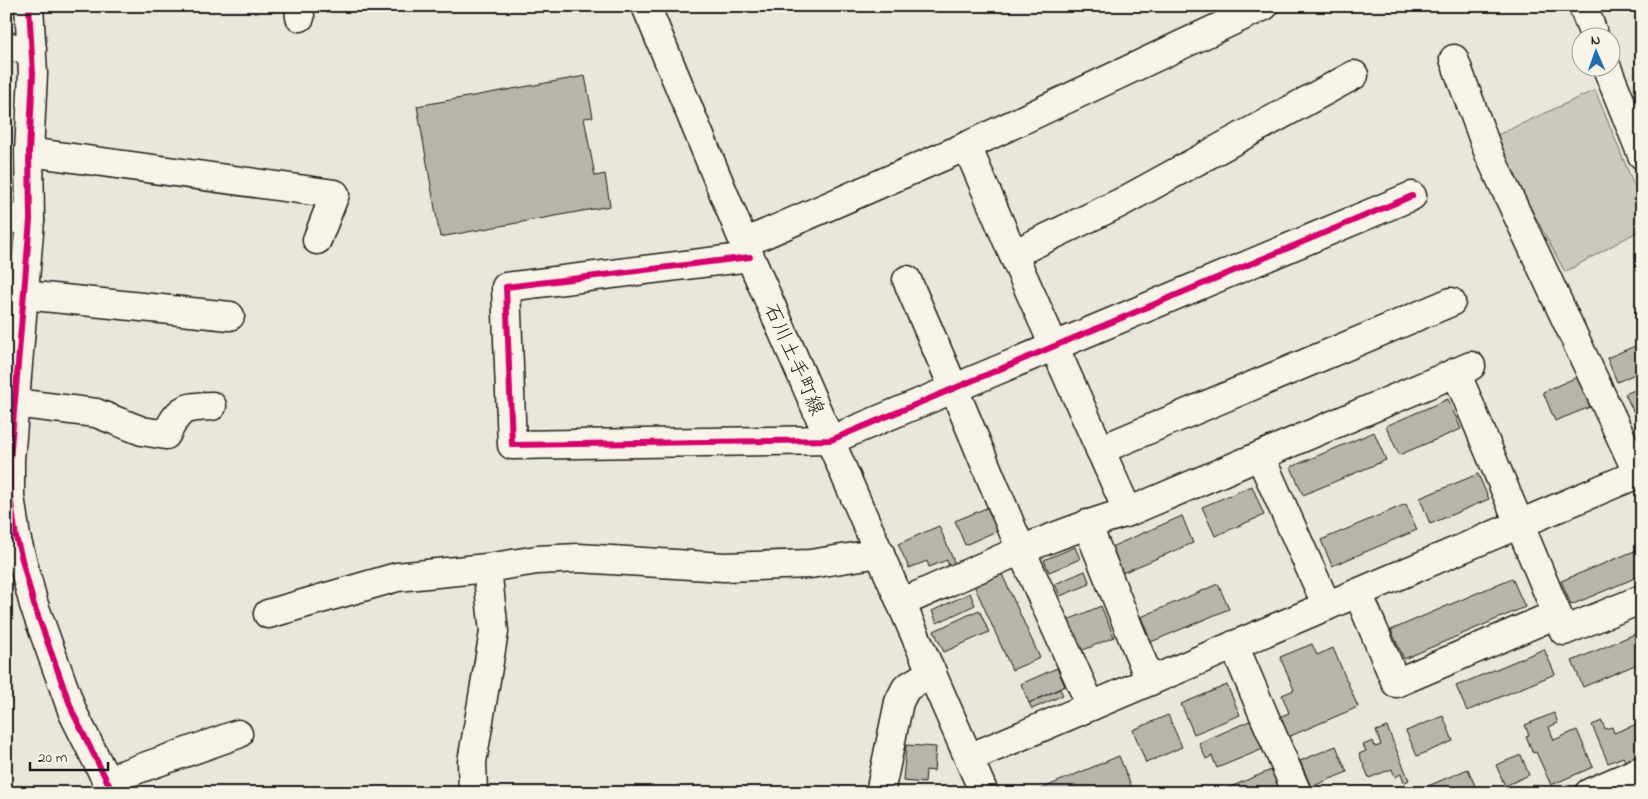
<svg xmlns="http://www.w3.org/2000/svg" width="1648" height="799" font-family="'Indie Flower','Klee One',sans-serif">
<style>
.green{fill:#ccc8c0;stroke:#74726e}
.building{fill:#b6b4ac;stroke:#1c1c1c}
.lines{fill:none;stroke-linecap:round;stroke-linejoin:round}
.minor-casing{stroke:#1c1c1c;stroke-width:31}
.major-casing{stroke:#1c1c1c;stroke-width:31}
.minor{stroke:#f7f3e8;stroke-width:28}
.major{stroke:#f7f3e8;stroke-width:28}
.cycleway-casing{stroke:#f7f3e8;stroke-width:9}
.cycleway{stroke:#d6006c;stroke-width:6}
.labels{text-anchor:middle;stroke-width:4.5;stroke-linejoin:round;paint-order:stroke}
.street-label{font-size:20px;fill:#1c1c1c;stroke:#f7f3e8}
</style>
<rect width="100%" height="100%" fill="#eae6dc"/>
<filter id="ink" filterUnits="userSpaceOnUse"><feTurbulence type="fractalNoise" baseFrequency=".02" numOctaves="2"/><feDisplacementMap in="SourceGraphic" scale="10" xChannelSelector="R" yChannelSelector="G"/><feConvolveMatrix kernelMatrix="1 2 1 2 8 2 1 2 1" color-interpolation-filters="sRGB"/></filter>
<g filter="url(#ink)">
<polygon class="green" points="1595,90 1642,205 1642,229 1565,272 1493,137"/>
<g class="building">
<polygon points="585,76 593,117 584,118 595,176 605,174 610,206 440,237 417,106"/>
<polygon points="1635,346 1642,361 1642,371 1617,382 1607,358"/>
<polygon points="1577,377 1590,407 1555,421 1543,392"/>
<polygon points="1642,387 1642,415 1636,417 1625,394"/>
<polygon points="1448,399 1461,429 1399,455 1386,426"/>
<polygon points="1374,432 1386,460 1303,495 1291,467"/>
<polygon points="1478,474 1489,499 1430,524 1420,498"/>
<polygon points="1252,486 1264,515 1215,536 1202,507"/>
<polygon points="1406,504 1417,530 1332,566 1321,540"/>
<polygon points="989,507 999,530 965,545 955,521"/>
<polygon points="1182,516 1193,543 1122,573 1111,547"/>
<polygon points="939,526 955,564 949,567 947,560 929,567 927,561 909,568 898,544"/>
<polygon points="1075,547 1080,559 1049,572 1044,560"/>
<polygon points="1642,548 1642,575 1571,605 1561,581"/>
<polygon points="1085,571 1090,584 1060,596 1055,584"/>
<polygon points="1001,572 1040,658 1012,670 974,585"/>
<polygon points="1512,578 1525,607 1404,659 1391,630"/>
<polygon points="1218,584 1229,609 1151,642 1141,617"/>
<polygon points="970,593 975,605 937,623 932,611"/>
<polygon points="1101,606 1114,637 1081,651 1068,620"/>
<polygon points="979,610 989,632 944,652 934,631"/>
<polygon points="1642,631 1642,662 1583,687 1572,661"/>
<polygon points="1312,644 1317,655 1333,648 1358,707 1288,737 1279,717 1289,713 1282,695 1294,690 1280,657"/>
<polygon points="1544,649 1555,674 1467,711 1456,686"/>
<polygon points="1057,668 1065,686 1029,703 1021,684"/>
<polygon points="1227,685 1240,715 1194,734 1181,704"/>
<polygon points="1060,689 1063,695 1032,709 1029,703"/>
<polygon points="1554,713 1558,723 1549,727 1554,740 1577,730 1593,767 1551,785 1536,752 1533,753 1526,736 1529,735 1525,725"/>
<polygon points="1168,715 1182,747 1146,763 1133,730"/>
<polygon points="1443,716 1453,741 1417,756 1406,731"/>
<polygon points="1252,720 1263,749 1217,768 1212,756 1206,759 1199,743"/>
<polygon points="1602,721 1605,729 1612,727 1614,733 1637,724 1642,735 1642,755 1625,761 1623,757 1608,763 1592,725"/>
<polygon points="1387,727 1409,780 1404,783 1401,774 1395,777 1392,769 1369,778 1359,754 1366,751 1363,745 1373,741 1375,747 1381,745 1376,731"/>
<polygon points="906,745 936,747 934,771 926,770 925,783 903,781"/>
<polygon points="1336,746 1347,772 1311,787 1300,761"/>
<polygon points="1521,755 1529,775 1505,786 1496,765"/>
<polygon points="1119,756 1134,793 1038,793 1043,788"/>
<polygon points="1276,768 1284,787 1270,793 1224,793 1223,790"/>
<polygon points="1468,769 1478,793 1431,793 1428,786"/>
</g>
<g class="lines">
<defs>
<g id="minor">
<polyline points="29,6 33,74 29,152 30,220 10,460 10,496 16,537 34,605 73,713 113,793"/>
<polyline points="299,6 300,17"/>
<polyline points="1583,6 1595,38"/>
<polyline points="6,47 32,49"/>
<polyline points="1454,59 1489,154 1638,474"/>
<polyline points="1607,68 1642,155"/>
<polyline points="967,146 1013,254 1128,512"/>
<polyline points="29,152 335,194 317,240"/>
<polyline points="6,218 30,220"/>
<polyline points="744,243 967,146 1264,6"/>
<polyline points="1013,254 1120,203 1354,75"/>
<polyline points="750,257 506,287 512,445 831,440 1412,196"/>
<polyline points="907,280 954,389 1021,550 1091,706"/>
<polyline points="24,295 230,316"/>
<polyline points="1456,372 1564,631 1642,599"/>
<path d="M14,403l82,10 46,18 24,4c13,-27 17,-28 46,-29"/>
<polyline points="1100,450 1451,302"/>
<polyline points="1260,456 1327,606"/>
<polyline points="1087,524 1150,681"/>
<polyline points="1358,593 1396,683 1557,614"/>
<path d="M901,603c75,-33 149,-69 227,-91l343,-146"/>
<polyline points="268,614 397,577 487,568"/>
<polyline points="1234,645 1297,793"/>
<polyline points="969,758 1642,472"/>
<polyline points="107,780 238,734"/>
<polyline points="473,793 472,762 494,632 487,568 537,560 579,558 724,567 810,564 880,553"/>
<polyline points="880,793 899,702 906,688 932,672"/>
<polyline points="1589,793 1642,770"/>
</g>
<polyline id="major" points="646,6 750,257 984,793"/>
</defs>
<use href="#minor" class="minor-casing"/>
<use href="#major" class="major-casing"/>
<use href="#minor" class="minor"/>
<use href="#major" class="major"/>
<defs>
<g id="cycleway">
<polyline points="29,6 33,74 29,152 30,220 10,460 10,496 16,537 34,605 73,713 113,793"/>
<polyline points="750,257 506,287 512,445 831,440 1412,196"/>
</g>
</defs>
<use href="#cycleway" class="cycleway-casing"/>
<use href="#cycleway" class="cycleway"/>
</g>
</g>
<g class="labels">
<g class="street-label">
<text transform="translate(795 359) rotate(66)" y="7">石川土手町線</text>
</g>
</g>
<rect width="1648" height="799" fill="none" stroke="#f7f3e8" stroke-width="25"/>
<rect x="12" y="12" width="1623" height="774" fill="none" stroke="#1c1c1c" stroke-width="2" filter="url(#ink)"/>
<g transform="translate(1596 52) rotate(358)"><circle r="24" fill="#f7f3e8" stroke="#9f9d96"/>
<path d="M0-4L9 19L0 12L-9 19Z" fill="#1f6fb2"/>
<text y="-8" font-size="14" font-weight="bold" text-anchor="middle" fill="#1c1c1c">N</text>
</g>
<path d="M30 762v8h78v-8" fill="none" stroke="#1c1c1c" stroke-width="2.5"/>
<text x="38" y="762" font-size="15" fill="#1c1c1c" stroke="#f7f3e8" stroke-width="4" paint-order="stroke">20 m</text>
</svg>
